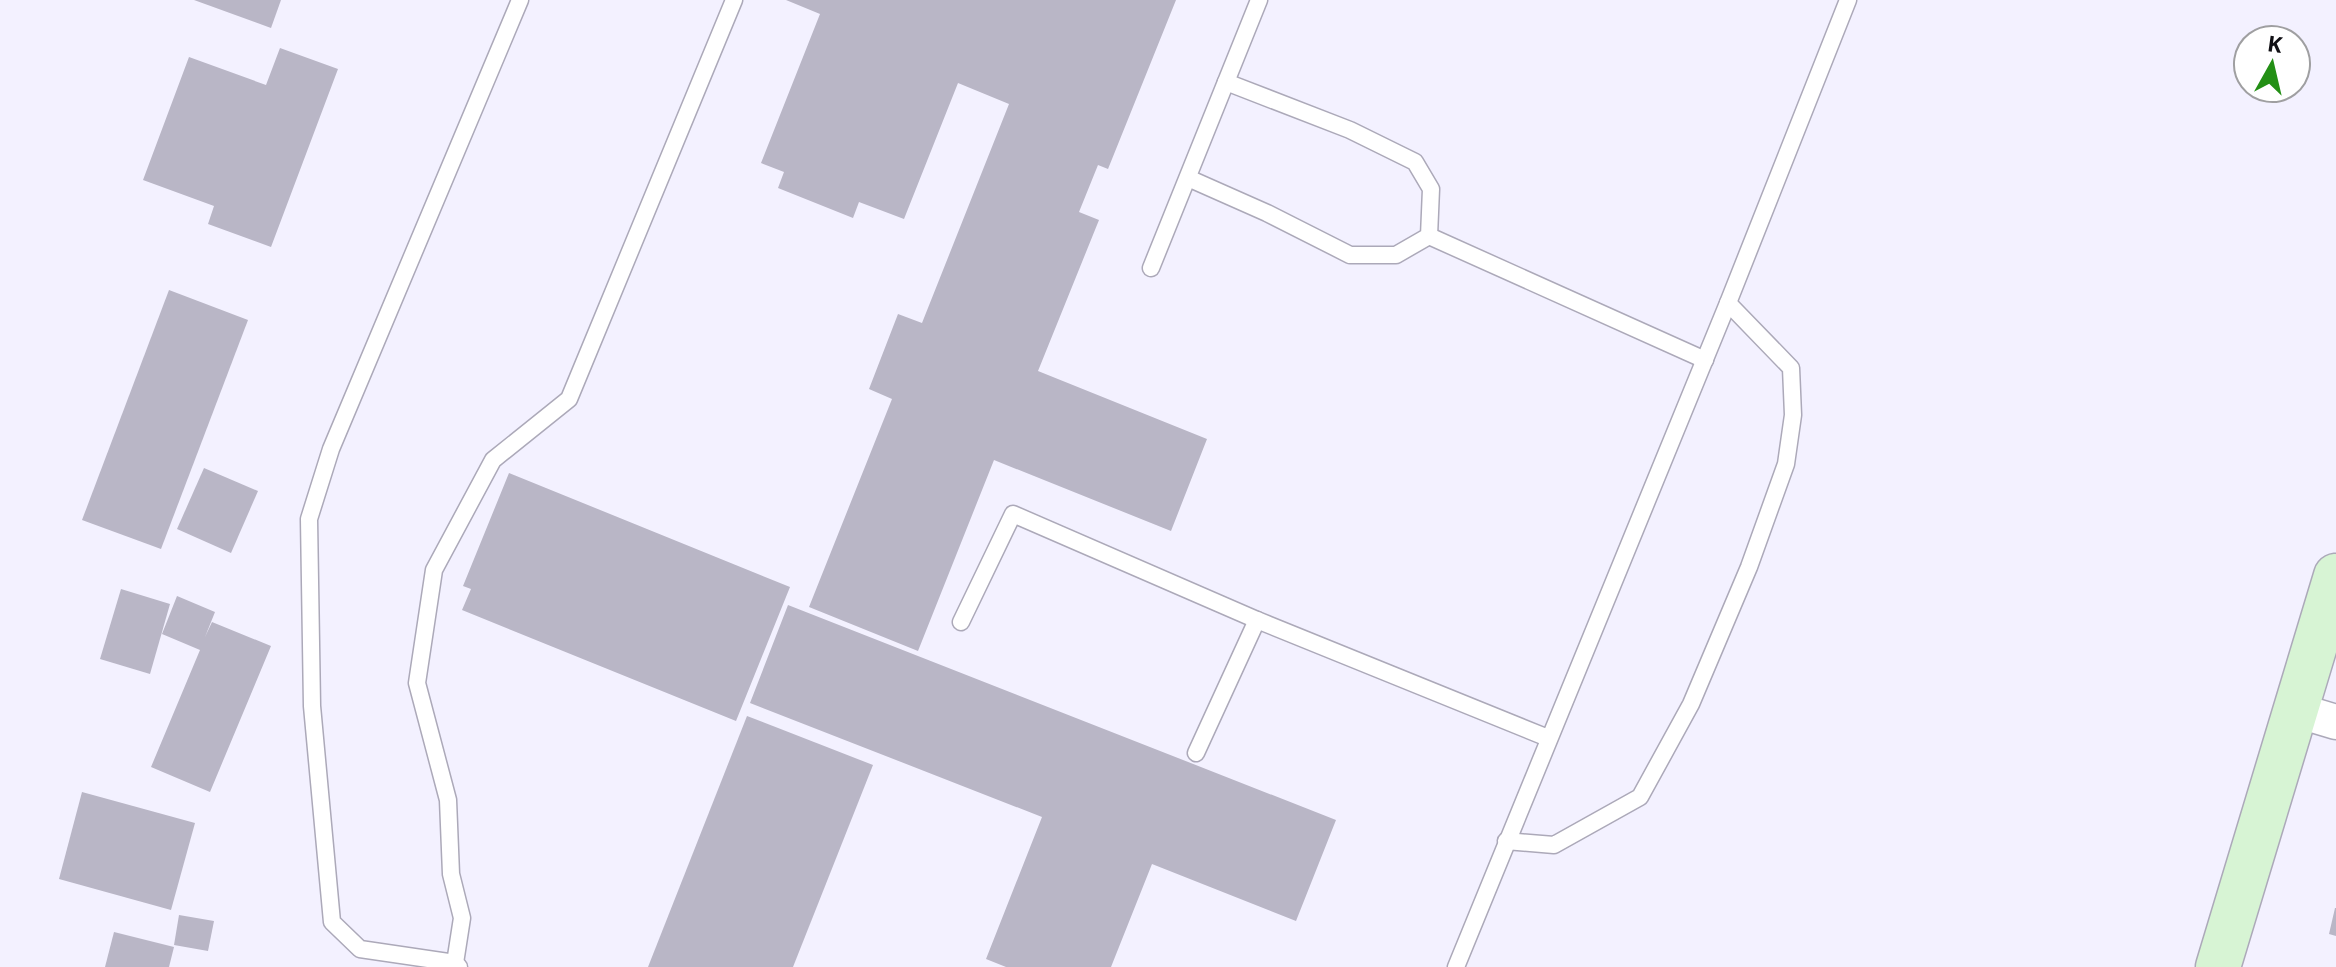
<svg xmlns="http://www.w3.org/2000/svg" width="2336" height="967" font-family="'Noto Sans',sans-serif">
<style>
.building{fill:#b9b6c6}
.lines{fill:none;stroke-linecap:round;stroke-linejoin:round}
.lane-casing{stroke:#aca9b9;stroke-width:19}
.street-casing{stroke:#aca9b9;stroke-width:37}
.secondary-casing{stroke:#aca9b9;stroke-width:47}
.lane{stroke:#fff;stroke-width:16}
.street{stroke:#fff;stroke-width:34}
.secondary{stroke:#d7f4d4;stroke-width:44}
</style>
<rect width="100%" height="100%" fill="#f3f1ff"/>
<g class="building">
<polygon points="194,0 281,0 271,28"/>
<polygon points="786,0 1176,0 1108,169 1098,165 1079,212 1099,220 1038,371 1207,439 1171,531 994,460 918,651 809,607 892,399 869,389 898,314 922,323 1009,104 958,83 904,219 859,202 853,218 778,188 784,172 761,163 820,14"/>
<polygon points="280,48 338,69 271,247 208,224 214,206 143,180 189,57 266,85"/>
<polygon points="169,290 248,320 161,549 82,520"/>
<polygon points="204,468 258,491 231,553 177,529"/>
<polygon points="509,473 790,587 736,721 462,610 471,589 463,586"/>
<polygon points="121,589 170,604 150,674 100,659"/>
<polygon points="177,596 215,612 205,637 212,622 271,646 210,792 151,767 200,650 162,634"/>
<polygon points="788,605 1336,820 1296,921 1152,864 1111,967 1006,967 986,959 1042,817 750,703"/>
<polygon points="747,716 873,765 793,967 648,967"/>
<polygon points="82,792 195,823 171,910 59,879"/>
<polygon points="2335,908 2336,908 2336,936 2329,934"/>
<polygon points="179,915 214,921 208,951 174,945"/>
<polygon points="114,932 174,947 169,967 105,967"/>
</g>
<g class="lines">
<defs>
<g id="lane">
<polyline points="1188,178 1267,213 1350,255 1396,255 1429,236 1431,189 1415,162 1350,130 1226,82"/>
<polyline points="1429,236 1705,360"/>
<polyline points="1151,268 1259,0"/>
<polyline points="961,622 1013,514 1257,620 1548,738"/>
<polyline points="1196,753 1257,620"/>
<polyline points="1506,841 1554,845 1640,797 1691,704 1749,567 1786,464 1793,415 1791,368 1728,303"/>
<polyline points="455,963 462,918 451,874 448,800 417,683 434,570 493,460 569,399 734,0"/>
<polyline points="459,967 455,963 360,949 332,922 312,706 309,519 331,449 520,0"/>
<polyline points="1456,967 1728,303 1848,0"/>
</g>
<polyline id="street" points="2296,710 2336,722"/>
<polyline id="secondary" points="2218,967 2336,576"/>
</defs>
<use href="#lane" class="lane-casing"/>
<use href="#street" class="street-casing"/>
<use href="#secondary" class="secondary-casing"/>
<use href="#lane" class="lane"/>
<use href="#street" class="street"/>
<use href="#secondary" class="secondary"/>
</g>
<g transform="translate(2272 64) rotate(8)"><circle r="38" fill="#ffffff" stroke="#9f9fa1" stroke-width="2"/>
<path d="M0-6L14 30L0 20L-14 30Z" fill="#238f15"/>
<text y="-12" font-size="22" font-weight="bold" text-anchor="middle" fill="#100f14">K</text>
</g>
</svg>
